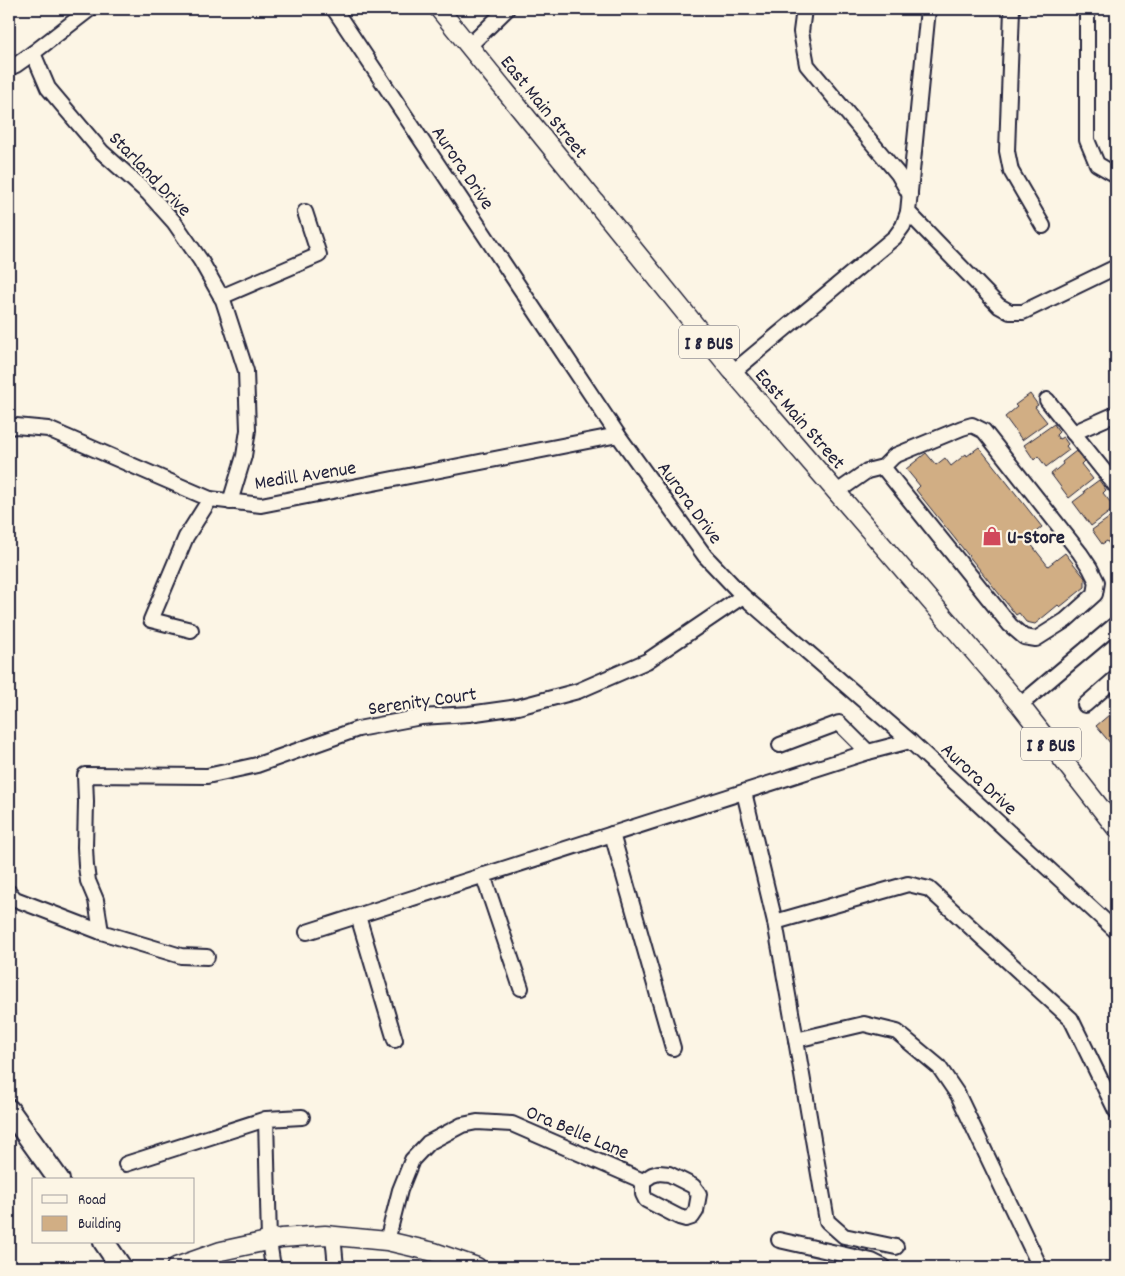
<svg xmlns="http://www.w3.org/2000/svg" width="1125" height="1276" font-family="Dekko,sans-serif">
<style>
.building{fill:#d1ae84;stroke:#22223b}
.lines{fill:none;stroke-linecap:round;stroke-linejoin:round}
.minor-casing{stroke:#22223b;stroke-width:18}
.major-casing{stroke:#22223b;stroke-width:21}
.highway-casing{stroke:#22223b;stroke-width:24}
.minor{stroke:#fcf5e5;stroke-width:14}
.major{stroke:#fcf5e5;stroke-width:18}
.highway{stroke:#fcf5e5;stroke-width:20}
.labels{text-anchor:middle;stroke-width:4.5;stroke-linejoin:round;paint-order:stroke}
.shield{fill:#fcf5e5;stroke:#63616e;stroke-width:1}
.shield-label{font-size:19px;font-weight:bold;fill:#22223b}
.street-label{font-size:20px;fill:#22223b;stroke:#fcf5e5}
.poi-label{font-size:20px;font-weight:bold;fill:#22223b;stroke:#fcf5e5;text-anchor:start}
</style>
<rect width="100%" height="100%" fill="#fcf5e5"/>
<filter id="ink" filterUnits="userSpaceOnUse"><feTurbulence type="fractalNoise" baseFrequency=".02" numOctaves="2"/><feDisplacementMap in="SourceGraphic" scale="10" xChannelSelector="R" yChannelSelector="G"/><feConvolveMatrix kernelMatrix="1 2 1 2 8 2 1 2 1" color-interpolation-filters="sRGB"/></filter>
<g filter="url(#ink)">
<g class="building">
<polygon points="1030,394 1038,405 1035,407 1047,422 1022,440 1005,417 1017,407 1015,405"/>
<polygon points="1054,424 1059,432 1056,435 1059,439 1063,437 1068,444 1066,446 1069,450 1046,467 1038,456 1034,460 1024,445"/>
<polygon points="979,447 1042,527 1027,539 1048,566 1065,553 1085,578 1085,587 1060,607 1058,605 1035,624 1026,622 1019,613 1016,615 916,490 920,486 906,469 926,453 936,465 945,458 951,466 966,454 967,456"/>
<polygon points="1076,451 1084,461 1081,464 1093,479 1069,498 1051,474 1063,464 1062,462"/>
<polygon points="1099,480 1106,490 1103,493 1115,508 1091,526 1073,502 1085,493 1084,491"/>
<polygon points="1116,513 1116,550 1114,552 1107,541 1102,544 1092,530"/>
<polygon points="1116,709 1116,745 1114,742 1111,744 1096,726"/>
</g>
<g class="lines">
<defs>
<g id="minor">
<polyline points="334,9 618,435 705,556 743,596 910,741 1116,931"/>
<polyline points="804,9 801,32 807,65 898,174 910,195"/>
<polyline points="928,9 908,212 999,306 1010,312 1023,312 1116,267"/>
<polyline points="1012,9 1007,151 1011,171 1043,226"/>
<polyline points="1087,9 1087,140 1097,164 1116,175"/>
<polyline points="469,46 507,9"/>
<polyline points="33,53 48,88 102,152 148,193 174,222 201,261 223,300 246,371 248,430 244,456 230,502"/>
<polyline points="9,68 16,65 33,53 90,9"/>
<polyline points="221,297 319,255 305,212"/>
<polyline points="733,372 895,237 903,226 908,212"/>
<polyline points="1047,400 1116,486"/>
<polyline points="9,427 16,426 48,429 210,499 261,505 618,435"/>
<polyline points="1073,433 1116,414"/>
<polyline points="837,492 867,471 883,467 894,456 962,428 972,425 984,431 1080,553 1090,568 1097,582 1095,594 1066,620 1036,639 1024,637 1010,625 883,467"/>
<polyline points="191,630 151,620 186,537 210,499"/>
<polyline points="1020,705 1116,624"/>
<polyline points="1085,705 1116,678"/>
<polyline points="780,745 839,723 868,752"/>
<polyline points="744,792 775,922 796,1040 827,1221 844,1236 896,1247"/>
<polyline points="612,834 673,1048"/>
<polyline points="483,875 521,988"/>
<polyline points="9,892 15,899 101,932 181,956 207,957"/>
<polyline points="358,916 395,1040"/>
<polyline points="775,922 908,884 929,889 1071,1019 1116,1111"/>
<polyline points="101,932 96,900 88,881 86,866 85,847 86,802 85,775 207,776 257,765 358,729 421,717 469,714 518,707 578,691 647,661 743,596"/>
<polyline points="307,932 868,752 910,741"/>
<polyline points="796,1040 864,1024 897,1032 939,1067 958,1095 1040,1267"/>
<polyline points="126,1164 266,1119"/>
<polyline points="333,1235 336,1267"/>
<polyline points="779,1240 872,1261 884,1267"/>
<polyline points="387,1241 400,1190 412,1160 428,1143 462,1125 477,1122 512,1124 643,1181 643,1194 646,1200 679,1217 686,1219 692,1217 696,1211 699,1194 693,1186 669,1174 659,1173 652,1175 643,1181"/>
<polyline points="273,1267 269,1241 266,1119 302,1117"/>
</g>
<g id="major">
<polyline points="439,9 733,372 1020,705 1116,828"/>
<polyline points="176,1267 221,1251 281,1238 325,1235 387,1241 434,1252 477,1267"/>
</g>
<g id="highway">
<polyline points="9,1110 59,1180"/>
<polyline points="104,1242 121,1267"/>
</g>
</defs>
<use href="#minor" class="minor-casing"/>
<use href="#major" class="major-casing"/>
<use href="#highway" class="highway-casing"/>
<use href="#minor" class="minor"/>
<use href="#major" class="major"/>
<use href="#highway" class="highway"/>
</g>
</g>
<defs>
<symbol id="shop-bare" viewBox="-9 -9 18 18"><path d="M-5-2.5h2.3a2.7 3.5 0 0 1 5.4 0H5L5.5 6h-11ZM-1.5-2.5h3a1.5 2.3 0 0 0-3 0Z" fill="#d1495b" stroke="#fcf5e5" stroke-width="2.5" paint-order="stroke"/></symbol>
</defs>
<g fill-rule="evenodd">
<use href="#shop-bare" x="978" y="522" width="28" height="28"/>
</g>
<g class="labels">
<g class="shield">
<rect x="679" y="325.5" width="60" height="33" rx="4"/>
<rect x="1021" y="727.5" width="60" height="33" rx="4"/>
</g>
<g class="shield-label">
<text x="709" y="349">I 8 BUS</text>
<text x="1051" y="751">I 8 BUS</text>
</g>
<g class="street-label">
<text transform="translate(545 106) rotate(51)" y="7">East Main Street</text>
<text transform="translate(464 167) rotate(56)" y="7">Aurora Drive</text>
<text transform="translate(151 173) rotate(46)" y="7">Starland Drive</text>
<text transform="translate(801 418) rotate(49)" y="7">East Main Street</text>
<text transform="translate(305 474) rotate(-9)" y="7">Medill Avenue</text>
<text transform="translate(691 502) rotate(54)" y="7">Aurora Drive</text>
<text transform="translate(422 700) rotate(-8)" y="7">Serenity Court</text>
<text transform="translate(980 778) rotate(43)" y="7">Aurora Drive</text>
<text transform="translate(578 1131) rotate(23)" y="7">Ora Belle Lane</text>
</g>
<g class="poi-label">
<text x="1007" y="543">U-Store</text>
</g>
</g>
<rect width="1125" height="1276" fill="none" stroke="#fcf5e5" stroke-width="30"/>
<rect x="15" y="15" width="1095" height="1246" fill="none" stroke="#22223b" stroke-width="2" filter="url(#ink)"/>
<rect x="32" y="1178" width="162" height="65" fill="#fcf5e5" stroke="#a5a1a1"/>
<rect x="42" y="1195" width="25" height="8" fill="#fcf5e5" stroke="#a5a1a1"/>
<text x="78" y="1204" font-size="15" fill="#22223b">Road</text>
<rect x="42" y="1216" width="25" height="15" fill="#d1ae84" stroke="#a5a1a1"/>
<text x="78" y="1228" font-size="15" fill="#22223b">Building</text>
</svg>
